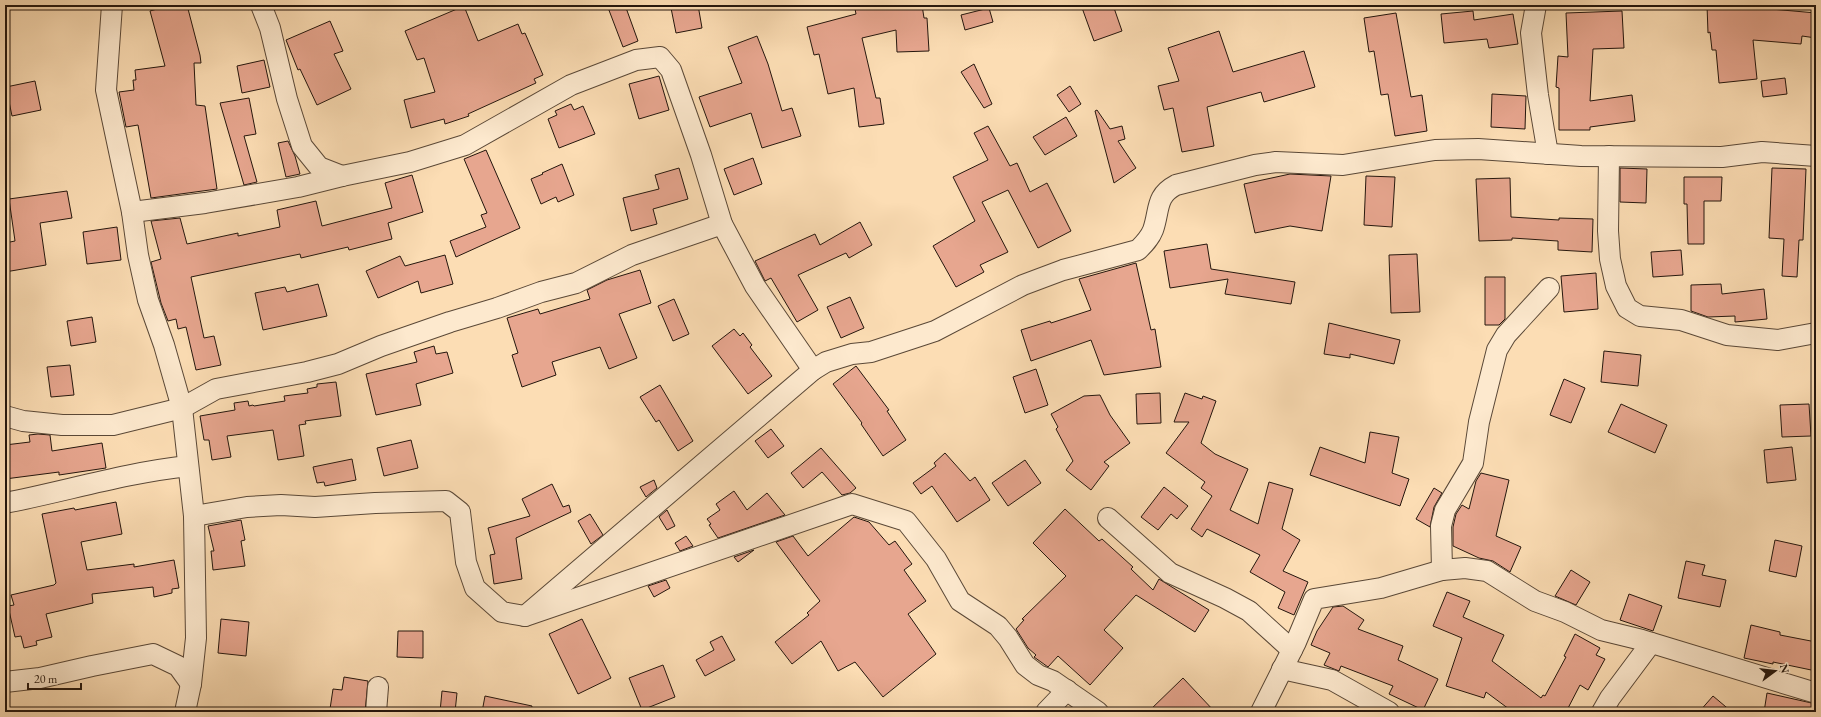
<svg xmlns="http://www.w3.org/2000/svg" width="1821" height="717" font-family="'EB Garamond',serif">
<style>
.building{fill:#e7a68f;stroke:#24160d}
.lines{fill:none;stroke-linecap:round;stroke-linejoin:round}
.street-casing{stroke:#5a4837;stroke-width:22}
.street{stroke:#fde9ce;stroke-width:20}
</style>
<rect width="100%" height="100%" fill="#fcddb4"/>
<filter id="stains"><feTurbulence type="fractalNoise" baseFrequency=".005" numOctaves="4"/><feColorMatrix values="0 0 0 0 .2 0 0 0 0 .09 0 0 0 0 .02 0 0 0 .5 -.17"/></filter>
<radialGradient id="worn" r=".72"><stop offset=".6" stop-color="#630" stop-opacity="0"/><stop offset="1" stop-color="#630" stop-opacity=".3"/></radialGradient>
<g class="building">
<polygon points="171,5 187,5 200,55 201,63 194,63 196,105 205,106 217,189 151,198 138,125 126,127 119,92 134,90 133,80 136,80 135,70 165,66 150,11"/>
<polygon points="607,5 625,5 638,41 623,47"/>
<polygon points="688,5 698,5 702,28 676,33 671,8"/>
<polygon points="872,5 922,5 924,18 927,18 929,51 897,52 896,30 862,38 876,98 880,98 884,124 859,127 854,88 828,94 819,54 814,55 807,27 856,14 855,9"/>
<polygon points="1081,5 1113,5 1122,31 1094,41"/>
<polygon points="1707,5 1771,5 1771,9 1816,13 1816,38 1802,36 1801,44 1753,40 1757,79 1719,83 1716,50 1712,50 1710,32 1708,33"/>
<polygon points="464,6 478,41 518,24 522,34 525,33 543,75 534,79 536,83 468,114 469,116 445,124 444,119 411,128 404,100 435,92 424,58 417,60 405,31"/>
<polygon points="989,8 993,22 965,30 961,15"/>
<polygon points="1473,11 1474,20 1513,14 1518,44 1489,48 1487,39 1444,43 1441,14"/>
<polygon points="1622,11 1624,48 1593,49 1590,101 1632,95 1635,121 1590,127 1590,130 1559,130 1559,88 1556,87 1558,56 1568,57 1566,13"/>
<polygon points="1396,13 1411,97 1422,95 1427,131 1395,136 1388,94 1381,95 1374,51 1369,52 1364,18"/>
<polygon points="330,21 343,51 334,54 351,89 317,105 300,69 298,70 286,40"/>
<polygon points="1219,31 1233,72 1304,51 1315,87 1264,102 1261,92 1207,107 1214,146 1182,152 1173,108 1164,110 1158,86 1179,81 1168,48"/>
<polygon points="757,36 768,64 782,111 792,108 801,136 762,148 751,113 710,127 699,97 742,83 728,47"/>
<polygon points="264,60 270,87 242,93 237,66"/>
<polygon points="974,64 992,104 984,108 961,72"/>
<polygon points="659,76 669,110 639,119 629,84"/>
<polygon points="1785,78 1787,94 1763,97 1761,81"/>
<polygon points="35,81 41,110 12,116 6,87"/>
<polygon points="1070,86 1081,104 1069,112 1057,95"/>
<polygon points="1492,94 1526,96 1525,129 1491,127"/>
<polygon points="249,98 256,134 244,136 257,182 244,185 220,103"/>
<polygon points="571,104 574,110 583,106 595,134 559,148 548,119 557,115 555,111"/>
<polygon points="1097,110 1110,129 1122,126 1125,139 1118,141 1136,168 1114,183 1095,111"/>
<polygon points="1066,117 1077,136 1045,155 1033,137"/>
<polygon points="988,126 1010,166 1017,163 1030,192 1047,183 1071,231 1038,248 1008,190 982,202 1008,252 980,265 984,272 956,287 933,246 975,221 953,177 988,160 974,133"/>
<polygon points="288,141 295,156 300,174 286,177 278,143"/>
<polygon points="486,150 520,228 456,257 450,241 486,227 481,215 487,213 464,159"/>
<polygon points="753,158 762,184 734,195 724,169"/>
<polygon points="562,164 574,195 558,202 556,197 541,204 531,179 543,174 542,173"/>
<polygon points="679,168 688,199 653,209 657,224 631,231 623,198 659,189 655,175"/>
<polygon points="1620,168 1647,169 1646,203 1620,202"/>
<polygon points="1772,168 1806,169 1803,240 1799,240 1797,277 1782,276 1784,239 1769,238"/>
<polygon points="1290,174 1331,176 1322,231 1290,226 1255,233 1244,184"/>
<polygon points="412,175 423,212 388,223 392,239 349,250 348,247 301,258 300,254 191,277 204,338 214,336 221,365 196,370 186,327 178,329 176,319 168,321 161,303 151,262 161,259 151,221 180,218 187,244 238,233 238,236 280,227 277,210 316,201 322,226 392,208 385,183"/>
<polygon points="1366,176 1395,177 1392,227 1364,225"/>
<polygon points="1684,177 1722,177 1721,201 1704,201 1704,244 1688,244 1687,204 1684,204"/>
<polygon points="1510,178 1511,217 1559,220 1559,218 1593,219 1592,252 1558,250 1558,241 1512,238 1512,240 1479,241 1476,179"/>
<polygon points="67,191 72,218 40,223 46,265 5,272 5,243 15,241 9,199"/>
<polygon points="860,222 872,245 849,258 846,253 798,275 818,310 797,322 771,278 765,281 755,261 815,234 820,245"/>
<polygon points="117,227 121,260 87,264 83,232"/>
<polygon points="1207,244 1211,269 1295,282 1291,304 1225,294 1228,279 1170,288 1164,251"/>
<polygon points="1681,250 1683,275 1653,277 1651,252"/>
<polygon points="1417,254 1420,312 1391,313 1389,255"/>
<polygon points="445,255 453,284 421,293 418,281 378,298 366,271 400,256 405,266"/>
<polygon points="1136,263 1151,330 1155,329 1161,367 1104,375 1091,340 1031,361 1021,330 1050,321 1051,323 1091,310 1079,279"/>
<polygon points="640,270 651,303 619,314 637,358 609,369 600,347 552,362 556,375 522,387 512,355 518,353 507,318 538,309 540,314 590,299 587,290 607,280"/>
<polygon points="1596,273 1598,309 1564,312 1561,276"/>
<polygon points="1485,277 1505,277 1505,319 1499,325 1485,325"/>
<polygon points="318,284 327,316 263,330 255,293 285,287 287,292"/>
<polygon points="1721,284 1722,294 1764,289 1767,319 1735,322 1735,316 1708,317 1691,311 1691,285"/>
<polygon points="850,297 864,328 841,338 827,307"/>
<polygon points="674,299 689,334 673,341 658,306"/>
<polygon points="92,317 96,342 71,346 67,321"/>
<polygon points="1329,323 1400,340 1394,364 1350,354 1350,358 1324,354"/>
<polygon points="734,329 740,336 743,333 752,345 750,347 772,376 748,394 712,346"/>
<polygon points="434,346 436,354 447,352 453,373 416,384 421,405 376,415 366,374 417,362 414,352"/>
<polygon points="1604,351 1641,355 1638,386 1601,382"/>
<polygon points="70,365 74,395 51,397 47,367"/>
<polygon points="856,366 889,410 887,411 906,440 883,456 861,424 862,423 833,384"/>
<polygon points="1036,369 1048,405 1025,413 1013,377"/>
<polygon points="1564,379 1585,388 1571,423 1550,415"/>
<polygon points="336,382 341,416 305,421 306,424 299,425 304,456 278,460 273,430 227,436 231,457 212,460 209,440 204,440 200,416 235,410 234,403 248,401 249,406 253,405 254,406 285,401 284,396 308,393 307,389 317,387 317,384"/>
<polygon points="660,385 693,441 678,451 659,420 656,422 640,397"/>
<polygon points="1160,393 1161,423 1137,424 1136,394"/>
<polygon points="1185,393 1202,399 1203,396 1216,401 1201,443 1215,454 1248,469 1230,510 1258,524 1269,482 1293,489 1282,529 1300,540 1283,571 1308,582 1294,615 1278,608 1285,592 1250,572 1260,555 1207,529 1202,537 1191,529 1212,496 1201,488 1205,482 1166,453 1189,422 1174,422"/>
<polygon points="1100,395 1110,415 1130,443 1104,462 1109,466 1091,490 1066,470 1073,461 1056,429 1058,427 1051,414 1084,396"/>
<polygon points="1621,404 1667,425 1655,453 1608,432"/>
<polygon points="1809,404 1811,436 1782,437 1780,405"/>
<polygon points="771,429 784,446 768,458 755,441"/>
<polygon points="1370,432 1399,437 1392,473 1409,479 1400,506 1310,475 1320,447 1365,463"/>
<polygon points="38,434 50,435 52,451 102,443 106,468 59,475 59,472 5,479 5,445 30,442 29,435"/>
<polygon points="411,440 418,468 384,476 377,448"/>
<polygon points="1792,447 1796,480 1767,483 1764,450"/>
<polygon points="821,448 856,488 850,493 842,495 822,472 803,488 791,473"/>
<polygon points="945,453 970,481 975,477 990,500 957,522 932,486 921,494 913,483 936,466 934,463"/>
<polygon points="352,459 356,480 325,486 324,482 317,483 313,467"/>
<polygon points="1025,460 1041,483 1008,506 992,483"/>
<polygon points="1481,473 1509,480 1496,536 1521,547 1510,572 1493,561 1479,558 1453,546 1453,527 1456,514 1462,505 1469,509 1476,481"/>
<polygon points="654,480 657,488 646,497 640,487"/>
<polygon points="552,484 563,507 569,505 571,512 516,538 522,579 494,584 490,555 495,554 488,528 530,516 522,499"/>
<polygon points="1164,487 1188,506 1177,519 1171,514 1158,530 1141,517"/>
<polygon points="1434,488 1442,493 1434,507 1430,527 1416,519"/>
<polygon points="734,491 747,510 767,493 785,515 718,538 709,525 711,524 707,519 720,510 716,504"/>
<polygon points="116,502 122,534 81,542 87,570 134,564 134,567 174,560 179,588 172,589 172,593 154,597 153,587 92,594 93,603 46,614 52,637 36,641 37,645 24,648 21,636 15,637 8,606 14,605 11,595 54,585 56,583 42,514 74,508 75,510"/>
<polygon points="1065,509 1099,541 1102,539 1133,567 1131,569 1153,590 1159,579 1209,610 1195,632 1136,595 1104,630 1123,648 1090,685 1058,656 1048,667 1034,657 1036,655 1028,648 1016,629 1024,620 1022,619 1066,576 1033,543"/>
<polygon points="667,510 675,526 667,530 659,517"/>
<polygon points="590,514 603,535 591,544 578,521"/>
<polygon points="854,517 869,522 889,545 895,541 912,564 904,570 926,601 908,614 936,654 883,697 855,662 838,671 821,641 792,664 775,642 809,615 807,613 820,601 776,542 793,536 808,556"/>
<polygon points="241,520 245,540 241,541 245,566 213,570 211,551 214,551 208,526"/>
<polygon points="686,536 693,546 680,551 675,543"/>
<polygon points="1775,540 1802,546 1796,577 1769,571"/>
<polygon points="754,550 738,562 734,557"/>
<polygon points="1686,561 1705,565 1702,575 1726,580 1720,607 1678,598"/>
<polygon points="1571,570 1590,582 1576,605 1555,596"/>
<polygon points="666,580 670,588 654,597 648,586"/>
<polygon points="1447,592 1470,601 1463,617 1504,635 1492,661 1541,698 1543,695 1545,696 1566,657 1564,656 1575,634 1600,648 1596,655 1605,659 1588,690 1580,685 1566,712 1513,712 1486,692 1484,698 1446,686 1462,638 1433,626"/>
<polygon points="1629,594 1662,606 1653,631 1620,620"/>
<polygon points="1343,606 1364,620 1358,629 1403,646 1398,660 1438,679 1423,710 1389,694 1393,686 1341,666 1339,671 1324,665 1330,653 1311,645 1317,631 1333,607"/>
<polygon points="221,619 249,622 246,656 218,653"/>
<polygon points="582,619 611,678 578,694 549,634"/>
<polygon points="1751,625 1780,632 1780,635 1816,642 1816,671 1773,662 1773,664 1744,658"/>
<polygon points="398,631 423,631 423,658 397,657"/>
<polygon points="722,636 735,660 705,676 696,660 714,650 710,642"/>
<polygon points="663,665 675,697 642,710 629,678"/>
<polygon points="344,677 368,681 365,712 350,712 330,709 333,689 342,690"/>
<polygon points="1183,678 1215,712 1148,712"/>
<polygon points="442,691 457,693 455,712 440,712"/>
<polygon points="1767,693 1816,704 1816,712 1764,712"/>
<polygon points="485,696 532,706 531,712 482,712"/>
<polygon points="1713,696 1732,712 1699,712"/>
</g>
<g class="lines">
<defs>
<g id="street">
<polyline points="112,5 106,90 132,212 138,255 148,300 164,345 182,408 194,516 196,638 191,684 185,712"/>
<polyline points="261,5 270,28 287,99 302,146 319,167 342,176"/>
<polyline points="1536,5 1531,33 1538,95 1548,154"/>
<polyline points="1609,156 1608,231 1610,259 1616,286 1627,308 1640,316 1681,320 1727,335 1778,340 1816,333"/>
<polyline points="132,212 205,203 298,187 342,176 410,162 465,145 571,85 636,60 660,57 671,70 701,155 722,224 755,286 813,370"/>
<polyline points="5,416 23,421 62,425 113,425 182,408 216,389 307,372 338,364 381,346 450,322 497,308 541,292 576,283 632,255 722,224"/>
<path d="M5,503c62,-12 119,-30 183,-37"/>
<polyline points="194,516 247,507 281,505 315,507 375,503 446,501 460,512 466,562 475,588 502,612 525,616 852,504 906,521 936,559 960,601 998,626 1008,638 1025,665 1038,675 1053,681 1098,712"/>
<polyline points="1108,518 1170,573 1225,598 1249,611 1292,650"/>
<polyline points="1442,570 1441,526 1445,510 1473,463 1479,422 1497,350 1506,335 1549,288"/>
<path d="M525,616l288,-246 13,-8 26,-8 19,-2 64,-21 88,-46 40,-15 75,-20c6,-6 12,-12 15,-20 7,-20 2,-34 23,-45l79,-20 21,-3 67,3 92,-15 43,-1 103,7 141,1 40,-5 54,4"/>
<polyline points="1282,669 1332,680 1389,712"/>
<polyline points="5,682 40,678 92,666 153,654 178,666 191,684"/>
<polyline points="376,712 378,687"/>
<polyline points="1046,712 1067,690"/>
<polyline points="1261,712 1296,642 1314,599 1381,588 1442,570 1465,568 1487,571 1535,601 1565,612 1601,630 1642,640 1816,693"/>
<polyline points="1602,712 1610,698 1651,643"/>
</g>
</defs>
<use href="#street" class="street-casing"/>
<use href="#street" class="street"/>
</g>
<rect width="1821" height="717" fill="none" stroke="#fcddb4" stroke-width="20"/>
<rect x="6" y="6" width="1809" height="705" fill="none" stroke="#24160d" stroke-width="2"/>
<rect x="10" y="10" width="1801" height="697" fill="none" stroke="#24160d"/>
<g transform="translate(1775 671) rotate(75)" stroke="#fde9ce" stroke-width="3" paint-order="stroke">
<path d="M0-3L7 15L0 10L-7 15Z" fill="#24160d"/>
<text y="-6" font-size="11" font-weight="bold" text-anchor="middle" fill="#24160d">N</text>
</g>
<path d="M28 683v6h53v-6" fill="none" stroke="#24160d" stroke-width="2"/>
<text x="34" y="683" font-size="12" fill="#24160d" stroke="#fde9ce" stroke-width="3" paint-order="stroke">20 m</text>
<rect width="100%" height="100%" filter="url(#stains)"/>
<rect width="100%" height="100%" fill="url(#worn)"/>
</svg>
